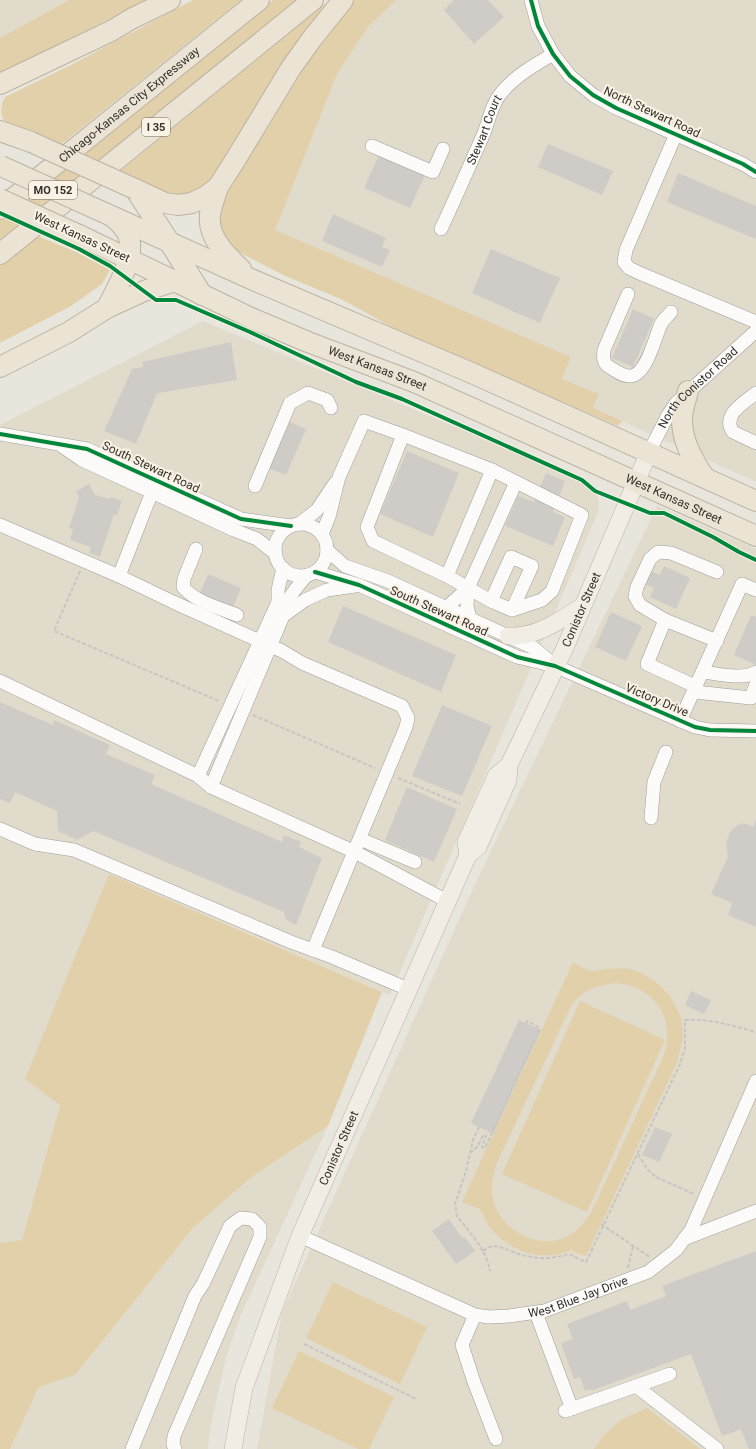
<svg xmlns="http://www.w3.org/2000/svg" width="756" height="1449" font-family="Roboto,sans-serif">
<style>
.built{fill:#e1dbcc}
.green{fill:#e1d0aa;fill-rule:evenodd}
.building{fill:#cfccc7}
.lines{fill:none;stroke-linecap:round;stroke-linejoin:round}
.minor-casing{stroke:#9f9d97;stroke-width:14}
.major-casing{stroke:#bab3a1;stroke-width:18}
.highway-casing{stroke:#bab3a1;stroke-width:22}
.path{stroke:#c6c5c2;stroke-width:2;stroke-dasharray:4 2;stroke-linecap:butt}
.minor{stroke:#fcfbfa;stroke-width:13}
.major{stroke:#f1ede4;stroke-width:17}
.highway{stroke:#ebe4d5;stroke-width:20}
.highway-bridge-casing{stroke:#bab3a1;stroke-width:22;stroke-linecap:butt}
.highway-bridge{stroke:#ebe4d5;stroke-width:20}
.cycleway-casing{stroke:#faf3e5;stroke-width:6}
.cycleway{stroke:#00873e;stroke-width:4}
.labels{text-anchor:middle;stroke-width:4;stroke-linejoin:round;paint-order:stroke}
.shield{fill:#faf3e5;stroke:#6f6a63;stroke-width:1}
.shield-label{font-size:11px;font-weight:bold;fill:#33302b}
.street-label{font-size:12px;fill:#33302b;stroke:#faf3e5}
</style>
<rect width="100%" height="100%" fill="#e8e5dd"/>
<g class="built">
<polygon points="0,0 69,0 0,38"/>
<polygon points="396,0 756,0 756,482 593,408 599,394 562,379 571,357 274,230 337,74 368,27"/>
<polygon points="203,321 582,480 597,489 599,510 390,995 109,874 60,1105 22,1240 0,1243 0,425"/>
<polygon points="657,506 756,549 756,1449 257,1449 282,1312 476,882"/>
<polygon points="328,1126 240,1317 227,1355 218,1392 209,1436 208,1449 10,1449 39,1387 75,1375 193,1228 253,1176"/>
</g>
<g class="green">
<polygon points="69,0 147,0 0,74 0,38"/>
<path d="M193,0h48l-182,146 -54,-23c-5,-9 -5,-17 0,-26l70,-34z"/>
<polygon points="273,0 298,0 0,240 0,220"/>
<path d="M330,0l-109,165c-5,6 -9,12 -14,17 -27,27 -61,4 -88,-10z"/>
<path d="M355,0h41l-28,27 -31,47 -62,156 296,127 -9,22 37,15 -6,14 29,13 -4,5 -214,-92 -61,-34 -60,-25 -48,-25 -13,-10 -7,-19c13,-34 34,-65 54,-95 26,-44 52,-88 86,-126z"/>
<polygon points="37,236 74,251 110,270 102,284 71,306 0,343 0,266"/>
<polygon points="109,874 382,992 328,1126 253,1176 193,1228 75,1375 39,1387 10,1449 0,1449 0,1243 22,1240 60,1105 25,1079"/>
<path d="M573,962c5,3 13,8 19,9 5,1 11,-2 15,-2 7,-1 15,-1 22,0 29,6 55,36 54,67 -1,10 -4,19 -7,29l-90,191 -14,-5 1,-2c-29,15 -64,3 -83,-22 -4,-4 -7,-15 -11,-18 -5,-3 -12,-5 -17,-7zM615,983c39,3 61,35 49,72l-72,156c-7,11 -14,20 -26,26 -30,14 -67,-8 -73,-39 -3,-11 0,-22 3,-33l76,-161c13,-15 24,-18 43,-21z"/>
<polygon points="580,1001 665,1040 587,1212 502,1174"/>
<polygon points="333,1282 427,1327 400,1384 306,1338"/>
<polygon points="299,1351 394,1397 369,1449 358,1449 272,1408"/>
<polygon points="647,1408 700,1449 594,1449 603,1436 621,1420"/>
</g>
<g class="building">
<polygon points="454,0 488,0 504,17 474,44 444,10"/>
<polygon points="548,144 613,171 602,195 538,167"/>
<polygon points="379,155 425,175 410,208 364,188"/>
<polygon points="678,173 756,206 756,239 667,202"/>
<polygon points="333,214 386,238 382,247 390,250 382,267 322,241"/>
<polygon points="491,249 560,278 540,323 472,293"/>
<polygon points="633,309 654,319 633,367 612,358"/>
<polygon points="231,342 237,380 157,393 136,444 104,431 132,369 143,367 142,362"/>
<polygon points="288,421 306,429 286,475 268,468"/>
<polygon points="407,451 459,473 433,537 380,514"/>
<polygon points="546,473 565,481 553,512 565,517 553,546 505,526 518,496 534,502"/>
<polygon points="89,484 95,495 110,499 110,497 122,501 117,516 114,514 100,557 89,553 91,547 70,540 73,529 69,528 79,497 76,491"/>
<polygon points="664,566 690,578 676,609 650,597 654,588 638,581 644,568 660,575"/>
<polygon points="208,574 241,588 233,607 200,593"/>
<polygon points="343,606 456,655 441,692 328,642"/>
<polygon points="611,612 642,626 626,661 595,647"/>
<polygon points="751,615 756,617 756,665 734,655"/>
<polygon points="0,702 53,725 54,720 110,745 106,754 155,775 151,784 282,842 284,835 301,842 299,847 322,858 296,925 285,919 284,912 93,831 77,840 58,831 57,811 15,792 10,803 0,799"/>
<polygon points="442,705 492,726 462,796 412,776"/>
<polygon points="407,787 457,809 434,862 385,840"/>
<polygon points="756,820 756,927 728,915 732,903 711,894 728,857 726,844 730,832 736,826 744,823 753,827"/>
<polygon points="691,991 711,1000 704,1014 685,1005"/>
<polygon points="519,1020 541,1030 493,1134 471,1123"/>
<polygon points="655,1127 672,1134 659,1162 642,1155"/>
<polygon points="449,1219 462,1238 465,1237 475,1251 456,1264 432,1231"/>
<polygon points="756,1251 756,1449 749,1449 741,1429 722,1436 691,1354 591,1391 591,1389 585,1391 580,1377 574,1379 561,1343 573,1339 567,1324 627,1301 630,1310 666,1296 662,1286"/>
</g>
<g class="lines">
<defs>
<g id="minor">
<polyline points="531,0 538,26 553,54 570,76 593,95 616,108 743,164 756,172"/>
<polyline points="676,134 626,250 624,262 629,268 637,272 756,322"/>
<polyline points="372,146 433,172 443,149"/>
<path id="s1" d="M441,229c15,-32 29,-64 43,-96 5,-13 8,-30 18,-41 14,-17 33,-27 51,-38"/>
<path d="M628,294l-24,56c-1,8 -1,14 7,18 5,3 13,9 20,8 16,-2 24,-39 30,-52 2,-4 7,-8 10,-12"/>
<path d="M756,393c-11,9 -35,22 -23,39l23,11"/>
<polyline points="0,434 87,449 241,519 291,526"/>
<polyline points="63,447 82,460 234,530 257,539 276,554"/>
<path id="s2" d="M649,452l19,-37 8,-12 80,-72"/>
<polyline points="255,486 290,403 308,393 327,400 331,408"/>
<polyline points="299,524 317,510 335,483"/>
<circle cx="301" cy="550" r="26"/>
<polyline points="0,525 119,576 173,602 282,651 302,663 402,706 408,718 406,727 313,950"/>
<polyline points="322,534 329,517 339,477 364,421 403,435 492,470 447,576 373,541 367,527 403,435"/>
<path d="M196,549l-12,30 -1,8c12,15 37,21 54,28"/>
<polyline points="327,550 345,566 388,581 534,648 554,665"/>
<polyline points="315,572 359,585 517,657 555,666 695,727 710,730 756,731"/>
<polyline points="119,576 148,502 156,485"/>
<polyline points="447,576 468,588 516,482 492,470"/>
<polyline points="468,588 491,601"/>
<polyline points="446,608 468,588 467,606 470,618"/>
<polyline points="512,610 532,566 511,557 491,601 512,610 542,600 552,591 582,515 516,482"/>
<polyline points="283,616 305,600 327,590 355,586"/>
<polyline points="665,620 640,605 635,596 637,587 650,559 658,552 671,553 717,572"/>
<path d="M704,672c14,2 40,8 52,0"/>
<polyline points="0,681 198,776 211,787 355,852 447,901"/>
<polyline points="697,687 647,664 665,620 717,641"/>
<polyline points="695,692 751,698 756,684"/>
<polyline points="680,721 742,584 756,590"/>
<polyline points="198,776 278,602 278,590 283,568"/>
<path d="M211,787l72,-171c3,-17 13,-28 24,-41"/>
<polyline points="651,818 654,782 666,752"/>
<polyline points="0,829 35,844 74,850 291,942 332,957 408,989"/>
<polyline points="360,839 415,862"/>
<path id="s3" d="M300,1236l175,79 14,2 20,-1 35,-5 104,-39 28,-22 15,-20 65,-149"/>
<polyline points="684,1239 756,1211"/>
<polyline points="536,1313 572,1409"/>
<polyline points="475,1315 462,1345 474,1382 496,1439"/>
<polyline points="636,1386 670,1374"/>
<polyline points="565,1411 636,1386 717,1449"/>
<polyline points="132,1449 195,1296 203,1284 230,1226 241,1218 252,1219 260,1227 260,1237 174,1436 173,1444 175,1449"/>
</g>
<g id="major">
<path d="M508,636c5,0 11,0 16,-1 20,-3 40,-17 57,-28"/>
<polyline points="468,855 466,842 496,776 509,765"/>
<path id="s4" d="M233,1449l11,-61 56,-152 168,-381 10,-8 30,-67 1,-15 55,-115 85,-198"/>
</g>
<g id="highway">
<polyline points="0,84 111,31 133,18 170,0"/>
<polyline points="0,131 31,142"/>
<path d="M218,187c-3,9 -6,18 -8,27 -3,23 16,41 31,55"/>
<polyline points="135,189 165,203 178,205 192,203 206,196 218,187 234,162 291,68 311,40 343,0"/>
<polyline points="135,189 170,243 202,295"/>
<path id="s5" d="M0,209l259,-209"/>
<polyline points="105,213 251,279 474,374 756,501"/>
<path id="s6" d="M79,235l172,83 57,24 106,40 342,154"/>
<polyline points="0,254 313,0"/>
<path d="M107,308c9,-19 30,-52 21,-73 -3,-7 -8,-12 -14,-17"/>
<polyline points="0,367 69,332 107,308 144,291 175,281"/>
<path d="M688,391c-2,8 -5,17 -6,25 -1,24 10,42 22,61"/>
</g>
</defs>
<use href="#minor" class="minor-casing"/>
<use href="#major" class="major-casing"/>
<use href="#highway" class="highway-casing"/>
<g class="path">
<polyline points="80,571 54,631 219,701"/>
<polyline points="253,715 375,768"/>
<polyline points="398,778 460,804"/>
<path d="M479,1127l-6,13 -7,31 -11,33 2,12c13,17 29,33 33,55"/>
<polyline points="470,1153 478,1146 483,1135 486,1136 482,1147 485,1148 540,1028 527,1021 526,1024"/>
<polyline points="638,1154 648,1170 656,1177 694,1194"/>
<polyline points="601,1224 650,1257"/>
<path d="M483,1251c3,-2 7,-5 11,-5 8,0 23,9 33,10 15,4 28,2 42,-2l17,8 94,-198 5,-16v-28c24,-2 47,6 71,12"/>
<polyline points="628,1268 633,1246"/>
<polyline points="304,1344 416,1399"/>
</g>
<use href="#minor" class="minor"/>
<use href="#major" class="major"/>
<use href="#highway" class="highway"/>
<defs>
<g id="highway-bridge">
<polyline points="31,142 135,189"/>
<polyline points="1,166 105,213"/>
<polyline points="0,199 79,235"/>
</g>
</defs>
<use href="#highway-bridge" class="highway-bridge-casing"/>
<use href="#highway-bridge" class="highway-bridge"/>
<defs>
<g id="cycleway">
<polyline points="531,0 538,26 553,54 570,76 593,95 616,108 743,164 756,172"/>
<polyline points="0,213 79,249 110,266 156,300 176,300 250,332 356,382 402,399 582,480 595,491 650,513 664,513 713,537 739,552 756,560"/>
<polyline points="0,434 87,449 241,519 291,526"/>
<polyline points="315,572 359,585 517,657 555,666 695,727 710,730 756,731"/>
</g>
</defs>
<use href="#cycleway" class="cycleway-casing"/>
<use href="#cycleway" class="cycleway"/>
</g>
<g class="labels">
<g class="shield">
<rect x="142" y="118" width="28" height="18" rx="3"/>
<rect x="29" y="181" width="48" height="18" rx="3"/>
</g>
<g class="shield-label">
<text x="156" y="131">I 35</text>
<text x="53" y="194">MO 152</text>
</g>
<g class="street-label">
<text dy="4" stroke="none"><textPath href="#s5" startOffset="166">Chicago-Kansas City Expressway</textPath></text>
<text transform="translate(652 112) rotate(25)" y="4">North Stewart Road</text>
<text dy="4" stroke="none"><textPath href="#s1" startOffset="108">Stewart Court</textPath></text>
<text transform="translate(82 237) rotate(25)" y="4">West Kansas Street</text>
<text dy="4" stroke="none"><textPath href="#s6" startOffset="327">West Kansas Street</textPath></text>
<text dy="4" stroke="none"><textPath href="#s2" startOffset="82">North Conistor Road</textPath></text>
<text transform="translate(151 467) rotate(25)" y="4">South Stewart Road</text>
<text dy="4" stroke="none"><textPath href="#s6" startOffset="651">West Kansas Street</textPath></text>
<text dy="4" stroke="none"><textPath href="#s4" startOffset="913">Conistor Street</textPath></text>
<text transform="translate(439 611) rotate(24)" y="4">South Stewart Road</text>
<text transform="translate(657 700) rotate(23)" y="4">Victory Drive</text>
<text dy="4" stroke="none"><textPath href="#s4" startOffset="320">Conistor Street</textPath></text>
<text dy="4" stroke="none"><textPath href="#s3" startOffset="298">West Blue Jay Drive</textPath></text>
</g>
</g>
</svg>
